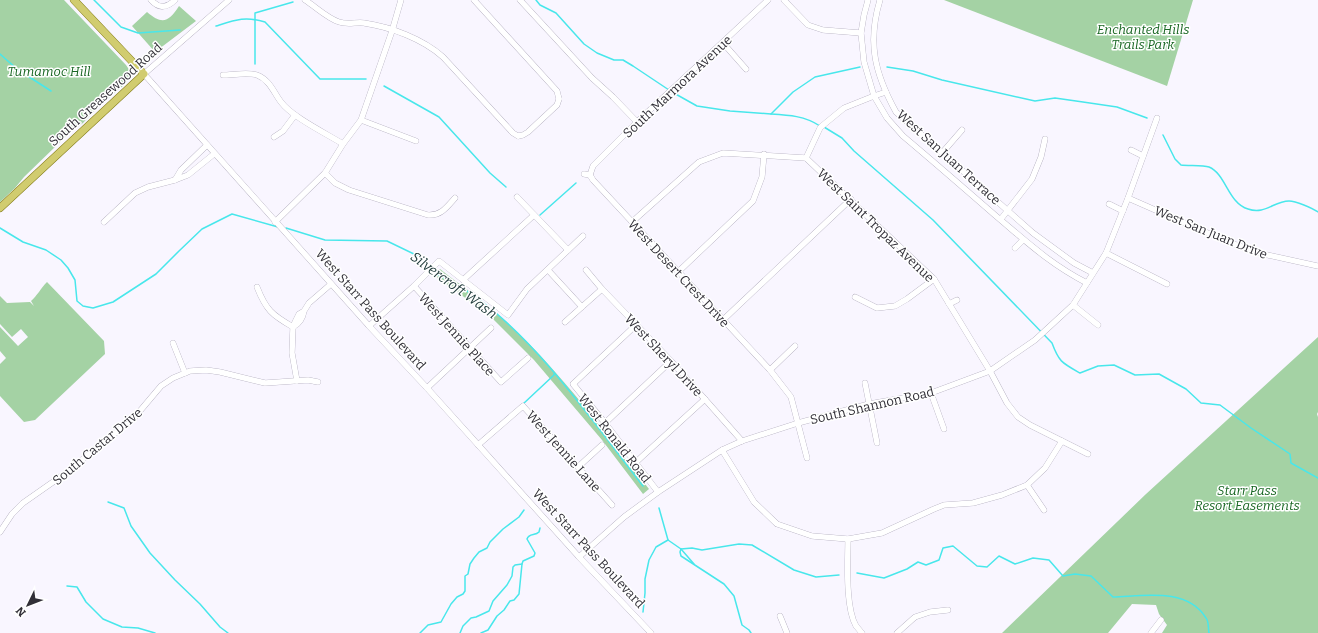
<svg xmlns="http://www.w3.org/2000/svg" width="1318" height="633" font-family="Bitter,serif">
<style>
.green{fill:#a4d2a4}
.lines{fill:none;stroke-linecap:round;stroke-linejoin:round}
.stream{stroke:#48e7eb;stroke-width:1.5}
.minor-casing{stroke:#a49eb2;stroke-width:6}
.major-casing{stroke:#867f1d;stroke-width:8}
.minor{stroke:#fff;stroke-width:5.5}
.major{stroke:#d1cc6f;stroke-width:7}
.labels{text-anchor:middle;stroke-width:3;stroke-linejoin:round;paint-order:stroke}
.park-label{font-size:13px;font-style:italic;fill:#196723;stroke:#fff}
.street-label{font-size:13px;fill:#312f37;stroke:#fff}
.water-label{font-size:14px;font-style:italic;fill:#243e3e;stroke:#fff}
</style>
<rect width="100%" height="100%" fill="#f9f6ff"/>
<g class="green">
<polygon points="0,0 64,0 126,65 130,71 131,76 125,84 97,108 83,123 68,134 57,145 24,177 15,188 0,202"/>
<polygon points="944,0 1193,0 1167,86"/>
<path d="M179,6l17,15 -41,31 -23,-26 15,-14c15,13 22,10 32,-6z"/>
<path d="M440,269c20,16 43,31 62,49 56,50 101,112 147,171l-6,5 -41,-54 -68,-80 -44,-44 -56,-41z"/>
<path d="M47,282l57,59 1,13 -70,66 -11,2 -24,-26v-32l6,-6 -6,-7v-24l18,19 10,-9 -7,-8 -9,8 -12,-13v-28l7,7 23,-1 4,4 -3,-5c6,-5 10,-13 16,-19z"/>
<polygon points="1318,337 1318,412 1317,414 1318,417 1318,633 1162,633 1167,625 1159,614 1156,605 1132,604 1108,633 1002,633 1146,494"/>
</g>
<g class="lines">
<g class="stream">
<polyline points="94,0 121,27 138,33 180,30"/>
<polyline points="536,0 540,5 556,13 584,44 597,53 614,60 623,60 633,66 669,90"/>
<path d="M216,26c19,-6 29,-10 49,-4l55,57h46"/>
<polyline points="0,54 17,69 51,91"/>
<polyline points="255,64 255,13 293,2"/>
<polyline points="887,67 913,71 942,80 1035,101 1055,98 1083,102 1117,107 1147,118"/>
<polyline points="384,86 439,117 490,173 506,187"/>
<polyline points="672,92 697,106 730,111 771,114 793,92 815,77 860,67"/>
<path d="M771,114c18,1 34,2 49,12"/>
<path d="M824,127l18,11 12,13 79,69 119,123c7,19 10,20 28,30l18,-7 16,-1 21,10 24,-1 27,15 15,14 19,2 31,23 39,26 1,9 27,15"/>
<path d="M1163,135l12,24 6,6c7,1 22,0 28,2 17,7 19,36 39,42 17,6 26,-8 41,-8 7,0 23,7 29,11"/>
<polyline points="540,215 576,183"/>
<polyline points="0,228 23,242 46,250 61,260 68,268 75,280 77,301 83,306 93,308 113,302 156,274 179,251 202,229 232,214 278,227"/>
<polyline points="286,228 325,240 387,241 418,256 430,268"/>
<path d="M433,270l4,4c12,7 27,14 39,23 65,48 117,125 167,189"/>
<polyline points="523,404 554,375 554,374"/>
<polyline points="108,502 124,508 131,526 150,553 175,580 200,604 220,627 228,633"/>
<polyline points="659,508 668,540 681,549 692,548 702,550 739,544 752,545 794,570 816,577 839,575"/>
<polyline points="681,549 680,552 681,556 724,584 734,596 742,625 749,630 751,633"/>
<polyline points="681,549 694,564"/>
<path d="M857,573l27,5 23,-9 11,-7 8,3 13,-5 4,-12 10,-2 24,20 10,1 12,-11 16,8 18,-6 16,2 14,16 12,-2 16,2 22,21c30,-1 74,-10 93,21 3,3 2,10 3,15"/>
<polyline points="67,586 77,587 86,602 103,619 122,627 138,628 155,633"/>
<polyline points="643,612 645,593 645,579 649,560 656,547 668,540"/>
<polyline points="420,633 428,625 441,622 451,604 457,597 463,594 465,591 465,576 468,574 470,564 474,558 479,552 487,548 490,542 503,529 519,517 524,510"/>
<path d="M460,633l3,-7 8,-8 5,-1 13,-6 4,-10 14,-16 5,-9 1,-9 2,-2 7,-1 1,-3 11,-5 1,-3 -8,-14c2,-6 8,-3 12,-7l1,-4"/>
<polyline points="481,633 488,630 497,616 504,610 510,601 514,600 519,594 522,564"/>
</g>
<defs>
<g id="minor">
<path d="M151,0c8,9 16,8 24,0"/>
<polyline points="229,0 144,74 369,326 427,388 579,557 651,633"/>
<path d="M305,0c11,7 22,18 34,22 8,3 17,0 25,1 27,4 59,16 79,34l70,76 5,3"/>
<polyline points="474,0 557,91 559,99"/>
<polyline points="520,0 592,78 613,97 637,122"/>
<polyline points="784,0 808,25 823,30 861,33"/>
<path d="M868,0l-4,15 -3,18 3,29 10,34 13,22 16,18c31,26 62,53 93,80 31,26 54,48 91,67"/>
<path d="M880,0c-13,43 -5,74 16,112l137,121 41,30 19,10"/>
<polyline points="723,43 746,69"/>
<path d="M223,75c9,0 25,-3 34,0 13,5 17,18 24,27 11,15 46,32 62,42"/>
<polyline points="361,120 416,141"/>
<polyline points="518,136 523,135 528,132 557,105 559,99"/>
<polyline points="274,137 283,131 295,115"/>
<polyline points="207,145 181,170 175,180 188,175 214,154"/>
<polyline points="1131,150 1143,156"/>
<polyline points="942,153 962,130"/>
<polyline points="806,158 820,128 822,126 844,108 874,96 886,92"/>
<path d="M325,173l10,10 14,7 79,25c13,1 19,-8 27,-17"/>
<polyline points="584,174 590,175"/>
<polyline points="590,175 593,180 770,370 791,397 807,458"/>
<polyline points="590,175 593,166 637,122 768,0"/>
<polyline points="517,197 568,250"/>
<polyline points="1128,198 1228,242 1263,254 1318,266"/>
<polyline points="1109,204 1123,211"/>
<polyline points="1001,219 1032,179 1041,157 1045,139"/>
<polyline points="104,222 135,193 148,187 175,180"/>
<polyline points="275,222 325,173 343,144 361,120 392,31 401,0"/>
<polyline points="632,222 699,162 723,153 806,158 934,279 990,371 1007,403 1018,417 1030,425 1088,454"/>
<polyline points="1015,248 1023,240"/>
<polyline points="1106,253 1167,284"/>
<polyline points="548,270 582,307"/>
<polyline points="586,270 602,289 671,361 742,441"/>
<polyline points="678,272 753,201 762,177 764,154"/>
<polyline points="463,280 534,215"/>
<polyline points="414,286 501,382 528,358"/>
<path d="M257,287c9,23 15,28 36,40l-1,26 5,28"/>
<polyline points="855,297 877,308 895,306 907,299 934,279"/>
<polyline points="949,304 957,300"/>
<polyline points="1073,305 1098,325"/>
<path d="M304,311c-1,7 -4,12 -11,16l2,-5 4,-8 5,-3 5,-8 22,-19"/>
<polyline points="723,320 851,199"/>
<polyline points="565,322 602,289"/>
<polyline points="636,325 573,384 605,423 658,492"/>
<polyline points="369,326 414,286 439,261 508,315 527,289 583,236"/>
<polyline points="173,343 185,373"/>
<polyline points="770,370 795,346"/>
<polyline points="865,383 877,443"/>
<polyline points="427,388 491,328"/>
<polyline points="931,393 944,429"/>
<polyline points="605,423 671,361"/>
<polyline points="478,445 523,406 612,505"/>
<polyline points="722,450 754,502 777,524 812,536 848,539 882,533 934,509 944,505 973,503 1002,495 1027,485 1045,468 1062,441"/>
<polyline points="635,463 705,399"/>
<polyline points="578,467 602,445"/>
<polyline points="1027,485 1044,510"/>
<polyline points="0,532 12,514 23,503 63,475 134,418 161,386 173,378 190,371 206,370 220,372 265,383 308,380 318,382"/>
<path d="M848,539c0,23 -3,68 8,87 2,2 4,5 6,7"/>
<polyline points="579,557 624,517 658,492 722,450 742,441 798,423 869,404 931,393 990,371 1035,340 1073,305 1106,253 1128,198 1157,118"/>
<polyline points="780,616 787,633"/>
<polyline points="897,633 915,617 930,612 948,610"/>
<polyline points="1151,633 1161,620"/>
</g>
<polyline id="major" points="0,208 144,74 74,0"/>
</defs>
<use href="#minor" class="minor-casing"/>
<use href="#major" class="major-casing"/>
<use href="#minor" class="minor"/>
<use href="#major" class="major"/>
</g>
<g class="labels">
<g class="park-label">
<text x="1143" y="34">Enchanted Hills<tspan x="1143" dy="15">Trails Park</tspan></text>
<text x="49" y="76">Tumamoc Hill</text>
<text x="1247" y="495">Starr Pass<tspan x="1247" dy="15">Resort Easements</tspan></text>
</g>
<g class="street-label">
<text transform="translate(677 86) rotate(-43)" y="5">South Marmora Avenue</text>
<text transform="translate(105 94) rotate(-42)" y="5">South Greasewood Road</text>
<text transform="translate(949 157) rotate(42)" y="5">West San Juan Terrace</text>
<text transform="translate(876 225) rotate(44)" y="5">West Saint Tropaz Avenue</text>
<text transform="translate(1211 232) rotate(22)" y="5">West San Juan Drive</text>
<text transform="translate(679 273) rotate(47)" y="5">West Desert Crest Drive</text>
<text transform="translate(371 309) rotate(48)" y="5">West Starr Pass Boulevard</text>
<text transform="translate(457 334) rotate(48)" y="5">West Jennie Place</text>
<text transform="translate(664 355) rotate(47)" y="5">West Sheryl Drive</text>
<text transform="translate(872 405) rotate(-13)" y="5">South Shannon Road</text>
<text transform="translate(615 438) rotate(52)" y="5">West Ronald Road</text>
<text transform="translate(97 446) rotate(-40)" y="5">South Castar Drive</text>
<text transform="translate(564 451) rotate(48)" y="5">West Jennie Lane</text>
<text transform="translate(589 548) rotate(47)" y="5">West Starr Pass Boulevard</text>
</g>
<g class="water-label">
<text transform="translate(454 285) rotate(36)" y="5">Silvercroft Wash</text>
</g>
</g>
<g transform="translate(28 605) rotate(227)" stroke="#ffffff" stroke-width="3" paint-order="stroke">
<path d="M0-3L7 15L0 10L-7 15Z" fill="#312f37"/>
<text y="-6" font-size="11" font-weight="bold" text-anchor="middle" fill="#312f37">N</text>
</g>
</svg>
